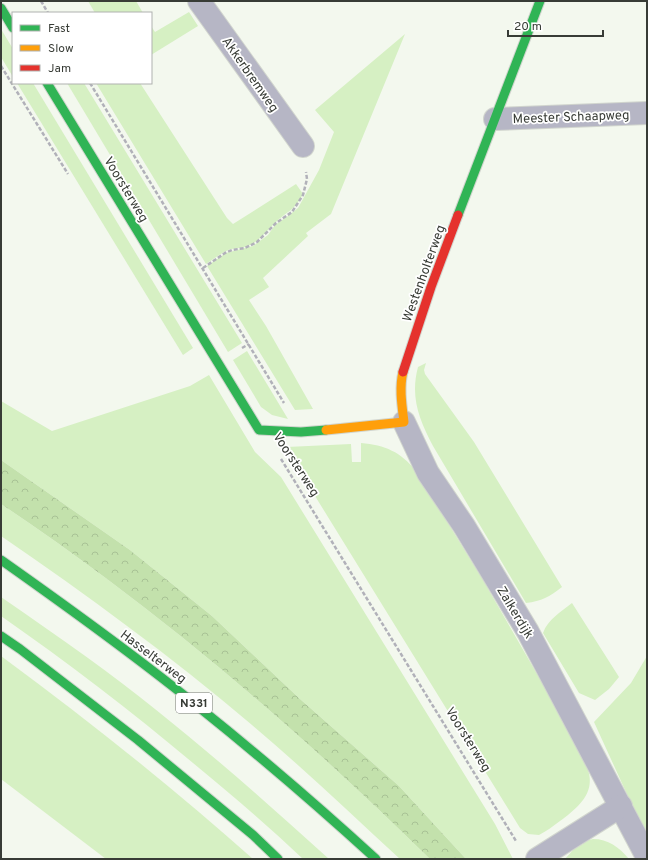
<svg xmlns="http://www.w3.org/2000/svg" width="648" height="860" font-family="Overpass,sans-serif">
<style>
.green{fill:#d6f0c3}
.forest{fill:url(#forest-crowns)}
.lines{fill:none;stroke-linecap:round;stroke-linejoin:round}
.street-casing{stroke:#d1d5ce;stroke-width:24}
.fast-casing{stroke:#d1d5ce;stroke-width:11}
.slow-casing{stroke:#d1d5ce;stroke-width:11}
.jam-casing{stroke:#d1d5ce;stroke-width:11}
.path{stroke:#b1b1b9;stroke-width:2.5;stroke-dasharray:4 2;stroke-linecap:butt}
.street{stroke:#b6b6c5;stroke-width:22}
.fast{stroke:#30b455;stroke-width:9}
.slow{stroke:#ff9f0a;stroke-width:9}
.jam{stroke:#e5322d;stroke-width:9}
.labels{text-anchor:middle;stroke-width:3.5;stroke-linejoin:round;paint-order:stroke}
.shield{fill:#fff;stroke:#747672;stroke-width:1}
.shield-label{font-size:12px;font-weight:bold;fill:#383c36}
.street-label{font-size:13px;fill:#383c36;stroke:#fff}
</style>
<defs>
<pattern id="forest-crowns" width="20" height="18" patternUnits="userSpaceOnUse"><rect width="20" height="18" fill="#c3e1ac"/><path d="M2 6a3 3 0 1 1 6 0M12 15a3 3 0 1 1 6 0" fill="none" stroke="#a8c295"/></pattern>
</defs>
<rect width="100%" height="100%" fill="#f3f8ee"/>
<g class="green">
<polygon points="88,1 136,1 143,13 95,13"/>
<polygon points="189,12 198,26 151,55 151,26 155,32"/>
<polygon points="1,29 13,49 13,77 1,57"/>
<polygon points="405,34 331,214 306,233 308,236 263,278 269,287 249,300 266,326 313,409 295,410 207,266 226,253 253,246 268,235 275,225 288,216 298,208 319,170 334,132 315,110"/>
<polygon points="17,83 33,83 193,348 183,355"/>
<polygon points="67,83 84,83 242,343 228,352"/>
<path d="M96,83h44l87,135 6,6 63,-40 7,10c-9,17 -14,16 -26,27 -9,8 -15,17 -25,23 -7,4 -14,4 -21,5 -9,3 -17,10 -25,15z"/>
<polygon points="247,351 288,419 272,415 261,407 233,360"/>
<path d="M426,363l-2,7 1,4 49,68 88,145c-13,10 -20,14 -36,16l-93,-157c-14,-27 -23,-49 -15,-79z"/>
<polygon points="209,375 255,452 281,477 495,824 513,859 466,859 399,786 300,699 212,616 130,550 1,460 1,401 52,431 190,386"/>
<path d="M361,443c24,2 40,9 55,28l67,109 81,141 24,49c8,24 -12,39 -28,51 -7,5 -13,10 -21,14l-11,-1 -8,-6 -234,-379 1,-2 64,-3 1,18h9z"/>
<path d="M1,504c36,24 71,49 106,75 114,85 221,180 323,280h-30c-49,-45 -97,-91 -148,-134 -80,-68 -165,-130 -251,-189z"/>
<path d="M1,597c29,20 58,40 87,61 84,61 164,131 241,201h-26c-35,-33 -72,-65 -110,-96 -62,-52 -126,-101 -192,-147z"/>
<path d="M572,603l47,74 -10,12 -14,11 -16,-7 -36,-60c5,-14 18,-21 29,-30z"/>
<path d="M1,656c87,64 171,131 252,203h-147l-105,-80z"/>
<polygon points="647,656 647,838 594,722 631,683"/>
<path d="M593,839c15,0 26,8 36,20h-64l9,-10 9,-5 -1,-2z"/>
</g>
<path class="forest" d="M1,460l129,90 82,66 88,83 99,87 67,73h-36c-102,-100 -209,-195 -323,-280 -35,-26 -70,-51 -106,-75z"/>
<g class="lines">
<defs>
<g id="street">
<polyline points="199,1 303,146"/>
<polyline points="495,119 647,113"/>
<polyline points="404,422 428,473 464,526 528,632 647,857"/>
<polyline points="537,859 621,806"/>
</g>
<g id="fast">
<polyline points="1,8 13,28"/>
<polyline points="47,83 259,430 301,432 326,430"/>
<polyline points="458,215 540,1"/>
<path d="M1,560c68,48 135,96 200,149 60,48 118,98 175,150"/>
<polyline points="1,636 20,649 138,740 253,835 278,859"/>
</g>
<path id="slow" d="M326,430l78,-8c-2,-16 -5,-34 -1,-50"/>
<polyline id="jam" points="403,372 431,287 458,215"/>
</defs>
<use href="#street" class="street-casing"/>
<use href="#fast" class="fast-casing"/>
<use href="#slow" class="slow-casing"/>
<use href="#jam" class="jam-casing"/>
<g class="path">
<polyline points="41,1 48,13"/>
<polyline points="1,66 68,174"/>
<polyline points="90,83 284,403"/>
<polyline points="203,268 225,253 232,250 245,248 257,242 276,223 292,212 303,195 307,179 306,172"/>
<polyline points="242,348 249,344"/>
<polyline points="281,459 516,841"/>
</g>
<use href="#street" class="street"/>
<use href="#fast" class="fast"/>
<use href="#slow" class="slow"/>
<use href="#jam" class="jam"/>
</g>
<g class="labels">
<rect class="shield" x="176" y="693" width="36" height="20" rx="3"/>
<g class="shield-label">
<text x="194" y="707">N331</text>
</g>
<g class="street-label">
<text transform="translate(251 74) rotate(55)" y="5">Akkerbremweg</text>
<text transform="translate(571 116) rotate(-2)" y="5">Meester Schaapweg</text>
<text transform="translate(127 189) rotate(59)" y="5">Voorsterweg</text>
<text transform="translate(423 273) rotate(-70)" y="5">Westenholterweg</text>
<text transform="translate(297 464) rotate(57)" y="5">Voorsterweg</text>
<text transform="translate(516 612) rotate(59)" y="5">Zalkerdijk</text>
<text transform="translate(154 656) rotate(37)" y="5">Hasselterweg</text>
<text transform="translate(469 739) rotate(58)" y="5">Voorsterweg</text>
</g>
</g>
<rect width="648" height="860" fill="none" stroke="#383c36" stroke-width="4"/>
<rect x="12" y="12" width="140" height="72" fill="#ffffff" stroke="#afb1af"/>
<rect x="20" y="25" width="20" height="6" fill="#30b455" stroke="#afb1af"/>
<text x="48" y="32" font-size="12" fill="#383c36">Fast</text>
<rect x="20" y="45" width="20" height="6" fill="#ff9f0a" stroke="#afb1af"/>
<text x="48" y="52" font-size="12" fill="#383c36">Slow</text>
<rect x="20" y="65" width="20" height="6" fill="#e5322d" stroke="#afb1af"/>
<text x="48" y="72" font-size="12" fill="#383c36">Jam</text>
<path d="M508 30v6h95v-6" fill="none" stroke="#383c36" stroke-width="2"/>
<text x="514" y="30" font-size="12" fill="#383c36" stroke="#ffffff" stroke-width="3" paint-order="stroke">20 m</text>
</svg>
